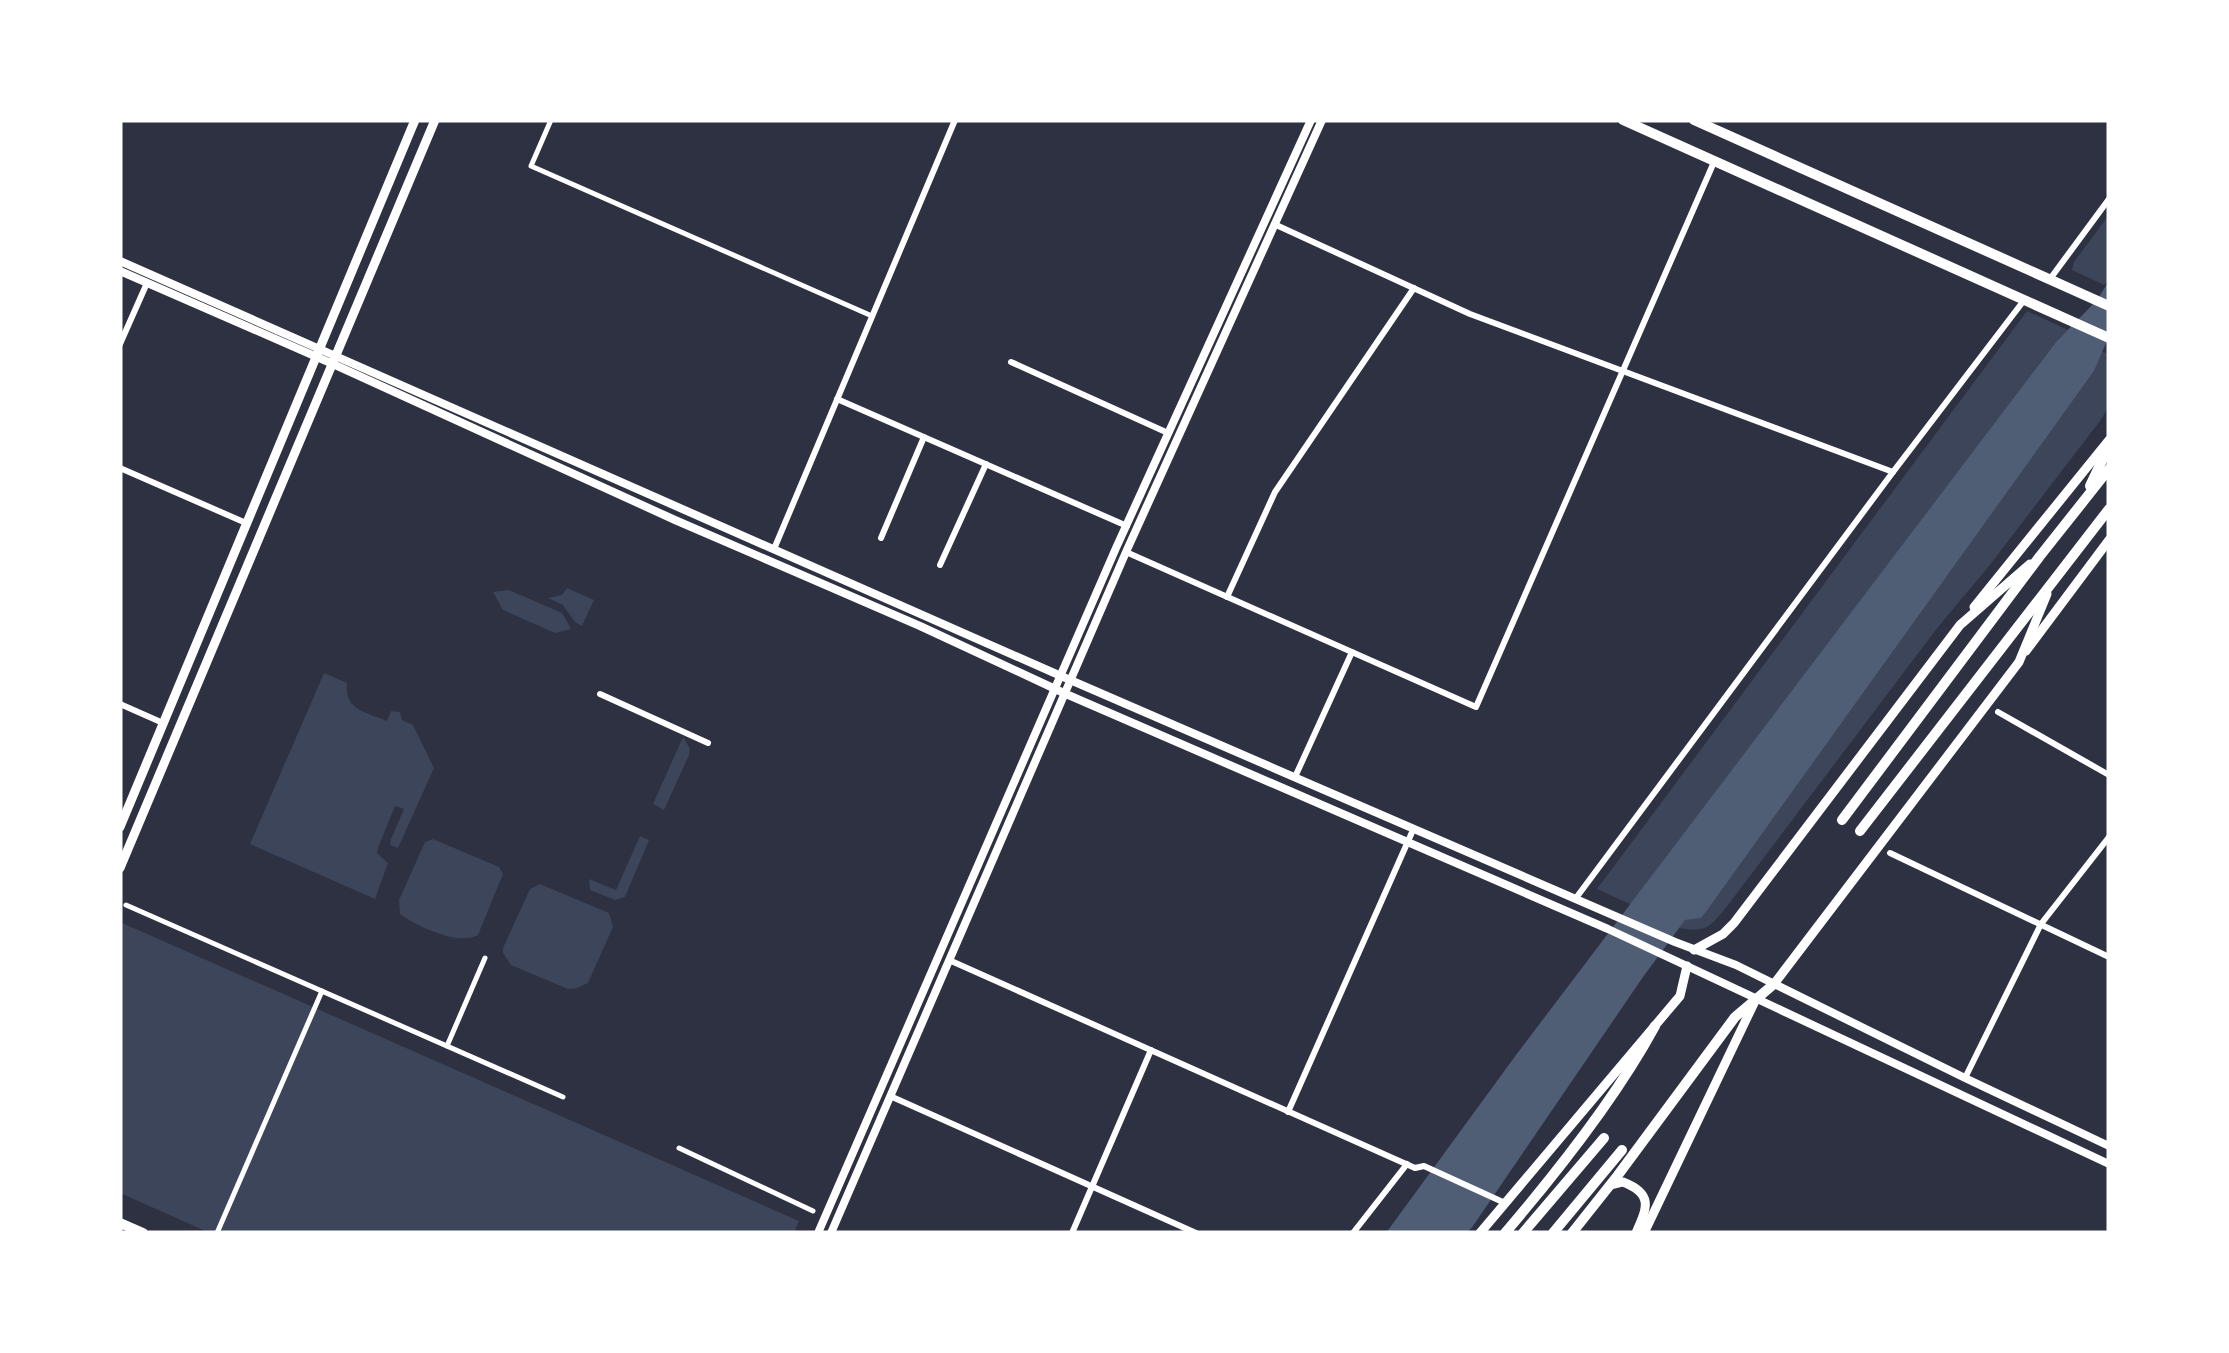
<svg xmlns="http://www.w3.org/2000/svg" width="2229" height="1353" font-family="Roboto,sans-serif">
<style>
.green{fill:#3c4559}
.water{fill:#4f5d75}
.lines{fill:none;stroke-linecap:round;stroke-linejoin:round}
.pedestrian{stroke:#fff;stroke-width:5}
.minor{stroke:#fff;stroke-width:6}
.tertiary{stroke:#fff;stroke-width:8}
.secondary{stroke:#fff;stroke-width:9}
.primary{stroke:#fff;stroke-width:10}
.trunk{stroke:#fff;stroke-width:10}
</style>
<rect width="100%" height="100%" fill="#2d3142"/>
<g class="green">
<polygon points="2109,215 2109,281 2104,285 2072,270 2074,262"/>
<polygon points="2027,311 2068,330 2056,342 1632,905 1597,889"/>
<path d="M2101,351l8,3v52l-9,15 -111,145 -51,61 -213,282c-16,19 -20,24 -46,19l6,-9 16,-1 5,-6 388,-541z"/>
<polygon points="567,588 594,600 582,626 575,622 563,605 548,598 562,595"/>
<polygon points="509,590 562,613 571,629 555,633 503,610 493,592"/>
<path d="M324,673l23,10c-3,27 19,29 40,38l4,-10 9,1 2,8 11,5 21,43 -36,80 -8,-3 1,-6 13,-30 -9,-3 -17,42 -1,5 11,10 -13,36 -125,-55z"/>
<polygon points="683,737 690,749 689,755 664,810 653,804"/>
<polygon points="640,836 649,840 625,897 615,900 590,890 589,879 616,890"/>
<path d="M433,839l66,28 4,7 -25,61c-19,11 -60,-8 -78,-21l-1,-14 26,-58z"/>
<polygon points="540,884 609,913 613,927 588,983 577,988 568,989 511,965 503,953 503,948 530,889"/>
<polygon points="120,922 799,1221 794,1233 210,1233 120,1193"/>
</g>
<polygon class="water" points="2109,281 2109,336 2094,371 1706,912 1701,918 1685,920 1643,977 1473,1226 1467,1233 1386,1233 1516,1055 2056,342 2097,300"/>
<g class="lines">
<g class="pedestrian">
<polyline points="551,120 531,166 872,316"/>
<polyline points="126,905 563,1097"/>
<polyline points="447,1046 485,958"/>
<polyline points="679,1148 813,1211"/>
<polyline points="217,1233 322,991"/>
</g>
<g class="minor">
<polyline points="1274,224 1470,314 1893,472"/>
<polyline points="2050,279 2109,199"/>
<polyline points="120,344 147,283"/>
<polyline points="1011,362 1168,433"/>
<polyline points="837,399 1127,526"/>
<polyline points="120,468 246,523"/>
<polyline points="881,538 924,437"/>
<polyline points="774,549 955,120"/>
<polyline points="1126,552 1476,707 1714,162"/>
<polyline points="940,565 986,464"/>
<polyline points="1227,597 1275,492 1414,288"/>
<polyline points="600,694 708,743"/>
<polyline points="120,704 163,723"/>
<polyline points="1998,712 2109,775"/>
<polyline points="1295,777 1352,652"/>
<polyline points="1890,853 2109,957"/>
<polyline points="1576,898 1893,472 2025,299"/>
<polyline points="949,960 1415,1168 1424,1166 1505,1203"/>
<polyline points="1965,1078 2041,924 2109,837"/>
<polyline points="890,1096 1196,1233"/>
<polyline points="1288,1112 1413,830"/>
<polyline points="1072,1233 1151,1050"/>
<polyline points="1353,1233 1407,1164"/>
</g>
<g class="tertiary">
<polyline points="120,261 1061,676 1675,942 1736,965 1965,1078 2109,1146"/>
<polyline points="120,271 333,364 675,520 920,626 1066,694 1608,929 2109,1164"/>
<polyline points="818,1233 1116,548 1311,120"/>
<polyline points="831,1233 1126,552 1322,120"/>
</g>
<g class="secondary">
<polyline points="1974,607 2109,440"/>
<polyline points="2026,651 2109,540"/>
<polyline points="120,827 415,120"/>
<polyline points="120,868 435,120"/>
<polyline points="1694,950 1723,934 1734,923 1960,625 2030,564"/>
<polyline points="1774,984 2019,662 2047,594"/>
<path d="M1611,1185l12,-3c31,12 24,26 13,51"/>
<polyline points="1480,1233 1680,996 1687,966"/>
<polyline points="1644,1233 1755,1001"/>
</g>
<g class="primary">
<polyline points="1623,120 2109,338"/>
<polyline points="1694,120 2109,306"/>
<polyline points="2090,486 2109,446"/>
<polyline points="1842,820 2040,556 2109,469"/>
<polyline points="1860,831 2109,509"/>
<polyline points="120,1223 143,1233"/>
</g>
<g class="trunk">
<path d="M1505,1233c53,-62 111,-135 150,-207"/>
<polyline points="1523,1233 1604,1138"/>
<polyline points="1553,1233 1622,1150"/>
<polyline points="1572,1233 1618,1175 1735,1017 1774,984"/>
</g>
</g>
<rect width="2229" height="1353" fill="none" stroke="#ffffff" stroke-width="245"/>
</svg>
